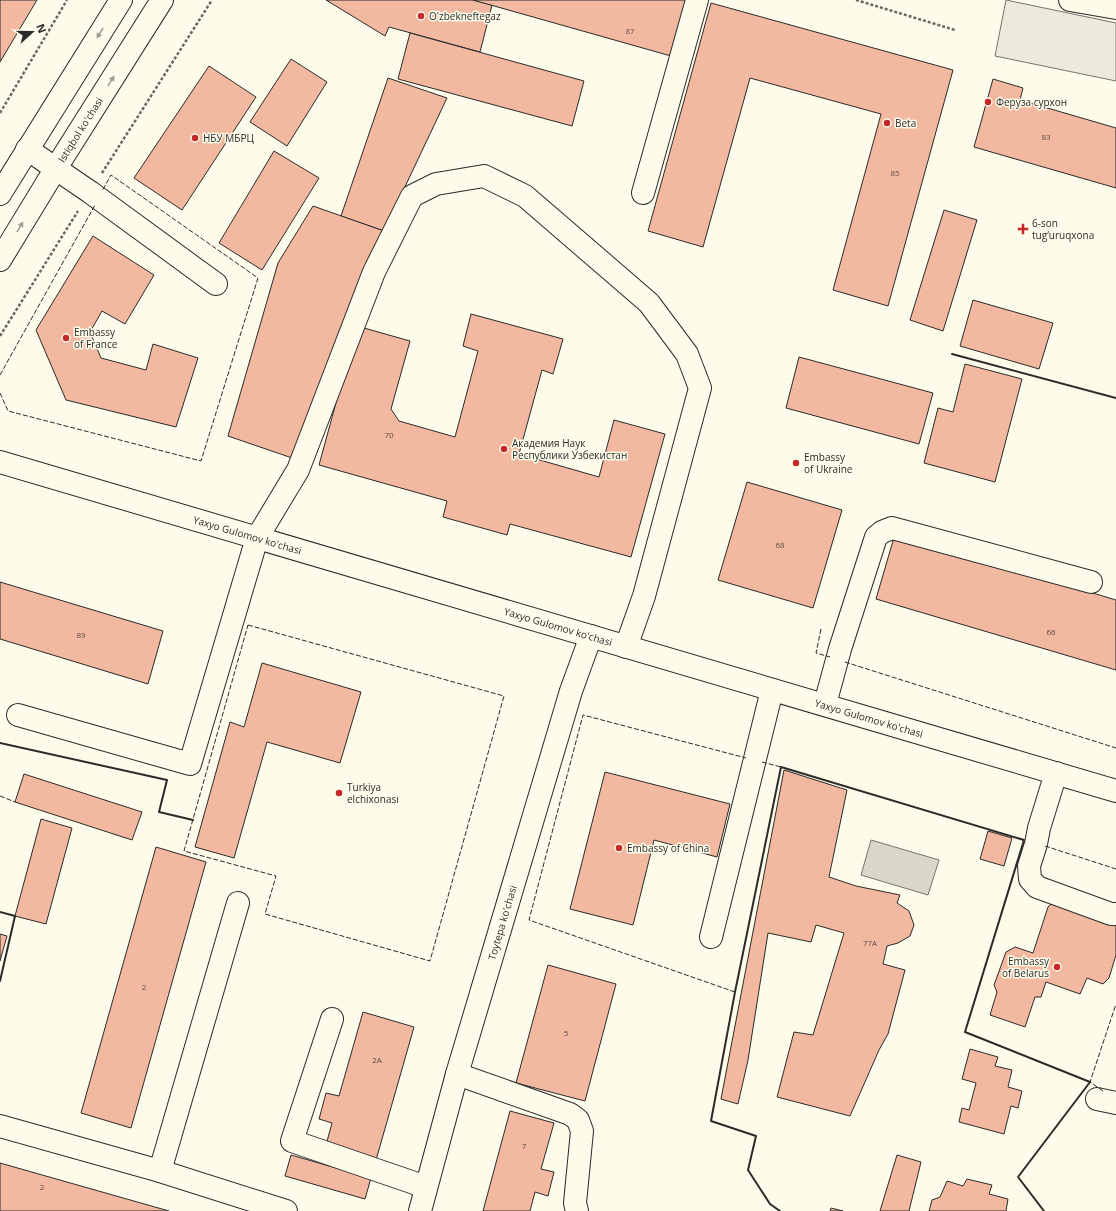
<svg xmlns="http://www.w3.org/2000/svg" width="1116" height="1211" font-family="'Open Sans',sans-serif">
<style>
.parking{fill:#eceadb;stroke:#74746e}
.water{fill:#d8d7c9;stroke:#74746e}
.building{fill:#f2b8a0;stroke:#2b2b2b}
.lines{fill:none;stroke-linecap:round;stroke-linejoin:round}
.minor-casing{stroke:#2b2b2b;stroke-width:24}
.major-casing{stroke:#2b2b2b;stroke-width:24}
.path{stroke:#6a6964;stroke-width:2.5;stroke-dasharray:3 2;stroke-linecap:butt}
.minor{stroke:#fdfbea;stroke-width:22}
.major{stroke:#fdfbea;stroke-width:22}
.fence{stroke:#2b2b2b;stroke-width:1;stroke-dasharray:5 2;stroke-linecap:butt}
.wall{stroke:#2b2b2b;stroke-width:2}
.oneway{fill:#9e9d94}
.poi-dot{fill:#c62828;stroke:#fdfbea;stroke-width:1.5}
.labels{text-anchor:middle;stroke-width:3;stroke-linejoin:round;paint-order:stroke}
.number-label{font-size:8px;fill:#5d4e48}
.poi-label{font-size:10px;fill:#2b2b2b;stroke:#fdfbea;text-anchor:start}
.street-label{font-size:10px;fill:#2b2b2b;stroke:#fdfbea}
</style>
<rect width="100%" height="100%" fill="#fdfbea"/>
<polygon class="parking" points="1006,0 1116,23 1116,81 995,56"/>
<polygon class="water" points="871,840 939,860 928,895 861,875"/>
<g class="building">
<polygon points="0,0 37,0 0,62"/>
<polygon points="326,0 473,0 492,5 480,52 389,27 385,36"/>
<polygon points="473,0 687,0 671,56"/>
<polygon points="711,3 953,70 888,306 833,290 881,114 750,78 703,247 648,231"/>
<polygon points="410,33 584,81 572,126 398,79"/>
<polygon points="291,59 327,82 287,146 250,122"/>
<polygon points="209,66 256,97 182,210 134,178"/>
<polygon points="388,78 447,98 384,231 341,216"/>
<polygon points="993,79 1023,88 1020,100 1116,128 1116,188 974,147"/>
<polygon points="274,151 319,178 262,270 219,243"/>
<polygon points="313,206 384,231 295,459 228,436 278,263"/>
<polygon points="944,210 977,220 943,331 910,320"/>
<polygon points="93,236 154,275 125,324 102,311 90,332 101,358 146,370 153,344 198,358 176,427 66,400 36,330"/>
<polygon points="973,300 1053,323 1039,369 960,346"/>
<polygon points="471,314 563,339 553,374 542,370 519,454 599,477 614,420 665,434 631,557 510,524 507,535 443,517 447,501 319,465 357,326 410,341 391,409 399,421 455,437 478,351 463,346"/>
<polygon points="799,357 933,393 919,444 786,408"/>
<polygon points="965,364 1022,379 995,482 924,463 938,408 953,412"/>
<polygon points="747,482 842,510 813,608 718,580"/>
<polygon points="895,534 1116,600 1116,670 876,599"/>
<polygon points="0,582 163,631 148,684 0,639"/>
<polygon points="262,663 361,692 340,763 267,742 234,858 195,847 230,722 244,727"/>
<polygon points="784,770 847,790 829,877 856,886 900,895 897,903 909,911 914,925 910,936 898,943 887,946 883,964 905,970 888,1034 879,1050 850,1116 777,1097 794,1032 813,1035 844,933 816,925 811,942 768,933 748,1060 738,1104 721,1099"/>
<polygon points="605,772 730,804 717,857 654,840 633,925 570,909"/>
<polygon points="24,774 142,812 132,840 15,802"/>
<polygon points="41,819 72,828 46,924 15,916"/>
<polygon points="988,831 1012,838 1004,866 980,859"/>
<polygon points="156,847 206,862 131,1128 81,1113"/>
<polygon points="1054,901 1116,923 1116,955 1109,978 1103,984 1087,978 1080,994 1046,982 1041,997 1035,997 1025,1027 990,1015 997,992 994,985 1006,952 1015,947 1033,953 1048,907"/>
<polygon points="0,934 7,936 0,961"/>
<polygon points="548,965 616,984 585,1101 516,1083"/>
<polygon points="363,1012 414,1027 376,1160 326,1145 332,1123 319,1119 326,1093 339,1096"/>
<polygon points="970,1049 998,1057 995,1066 1012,1070 1008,1087 1022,1091 1018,1108 1011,1106 1004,1134 959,1122 962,1108 969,1110 976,1083 962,1079"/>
<polygon points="510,1111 554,1123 541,1169 554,1172 548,1196 535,1192 530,1211 483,1211"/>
<polygon points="291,1155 371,1178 365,1199 285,1176"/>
<polygon points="897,1155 921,1162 909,1211 880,1211"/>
<polygon points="0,1163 169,1211 0,1211"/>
<polygon points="967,1179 992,1185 989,1194 1008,1199 1006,1211 929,1211 932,1200 940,1197 947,1181 963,1186"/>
<polygon points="831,1208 843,1211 830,1211"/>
</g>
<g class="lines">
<defs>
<g id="minor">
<polyline points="27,149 90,192 216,284"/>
<polyline points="643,193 697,0"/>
<path id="s1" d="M0,462l1116,329"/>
<polyline points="825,704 840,649 876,537 882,532 892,528 1091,582"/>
<polyline points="18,715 190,764 257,538 298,470 374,272 412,196 436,184 484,176 525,196 649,303 687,354 700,388 644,596 626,647"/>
<polyline points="1056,773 1039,828 1036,844 1029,866 1030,879 1037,887 1111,914 1116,914"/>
<polyline points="711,937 772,690"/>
<polyline points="332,1019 292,1141 426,1187"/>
<polyline points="457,1074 570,1114 578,1120 582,1131 575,1203 577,1211"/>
<polyline points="1097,1099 1116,1103"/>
<polyline points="0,1126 160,1171 286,1211"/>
<polyline points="160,1171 238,903"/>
<path id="s2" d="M420,1211l37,-137 114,-383 20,-55"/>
</g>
<g id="major">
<polyline points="1070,0 1116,8"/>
<polyline points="0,194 121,0"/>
<path id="s3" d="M0,260l56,-92 106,-168"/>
</g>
</defs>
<use href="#minor" class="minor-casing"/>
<use href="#major" class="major-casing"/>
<g class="path">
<polyline points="856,0 955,30"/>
<polyline points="0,113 67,0"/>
<polyline points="102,173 212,0"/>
<polyline points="0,336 78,211"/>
</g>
<use href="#minor" class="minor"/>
<use href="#major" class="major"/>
<g class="fence">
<polyline points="0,375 95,205"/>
<polyline points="0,393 8,411 201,461 258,278 111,175 102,191"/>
<polygon points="248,625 504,696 430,961 265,914 276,876 184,851"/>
<polyline points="821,629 816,653 830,657"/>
<polyline points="845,662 1116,748"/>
<polyline points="762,762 781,767"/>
<polyline points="0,796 15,802"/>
<polyline points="1045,846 1116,869"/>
<polyline points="735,992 529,920 583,715 746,758"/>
<polyline points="1103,1091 1090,1082 1116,1004"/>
</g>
<g class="wall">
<polyline points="952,354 1116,398"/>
<polyline points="0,743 167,780 159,812 193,820"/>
<polyline points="0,912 15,916 0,981"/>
<polyline points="780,1211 770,1204 748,1170 756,1136 711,1121 735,992 781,767 1024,840 965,1032 1090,1082 1018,1177 1044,1211"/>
</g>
</g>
<defs><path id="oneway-solid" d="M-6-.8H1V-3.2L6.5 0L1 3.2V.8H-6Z"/></defs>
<g class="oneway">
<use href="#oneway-solid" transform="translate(100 33) rotate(122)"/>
<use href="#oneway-solid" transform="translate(111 81) rotate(-58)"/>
<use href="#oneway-solid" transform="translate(20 227) rotate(-59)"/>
</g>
<g class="poi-dot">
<circle cx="421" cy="16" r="4"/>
<circle cx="988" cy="102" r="4"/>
<circle cx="887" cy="123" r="4"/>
<circle cx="195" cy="138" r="4"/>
<path d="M1021 223h4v4h4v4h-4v4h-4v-4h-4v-4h4z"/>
<circle cx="66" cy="338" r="4"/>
<circle cx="504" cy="449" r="4"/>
<circle cx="796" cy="463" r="4"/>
<circle cx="339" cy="793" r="4"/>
<circle cx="619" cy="848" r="4"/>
<circle cx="1057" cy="967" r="4"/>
</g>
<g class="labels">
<g class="number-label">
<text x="630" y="34">87</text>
<text x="1046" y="140">83</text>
<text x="895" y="176">85</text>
<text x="389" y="438">70</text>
<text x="780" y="548">68</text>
<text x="1051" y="635">66</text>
<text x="81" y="638">89</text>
<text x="870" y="946">77A</text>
<text x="144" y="990">2</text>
<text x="566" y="1036">5</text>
<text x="377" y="1063">2A</text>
<text x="524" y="1149">7</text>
<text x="42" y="1190">2</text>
</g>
<g class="poi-label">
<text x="429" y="20">O'zbekneftegaz</text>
<text x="996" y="106">Феруза сурхон</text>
<text x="895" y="127">Beta</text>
<text x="203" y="142">НБУ МБРЦ</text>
<text x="1032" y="227">6-son<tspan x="1032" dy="12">tug‘uruqxona</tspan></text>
<text x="74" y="336">Embassy<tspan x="74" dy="12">of France</tspan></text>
<text x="512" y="447">Академия Наук<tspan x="512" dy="12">Республики Узбекистан</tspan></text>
<text x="804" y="461">Embassy<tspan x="804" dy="12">of Ukraine</tspan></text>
<text x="347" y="791">Turkiya<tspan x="347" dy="12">elchixonası</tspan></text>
<text x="627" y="852">Embassy of China</text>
<text x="1049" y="965" text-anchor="end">Embassy<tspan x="1049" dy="12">of Belarus</tspan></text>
</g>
<g class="street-label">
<text dy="4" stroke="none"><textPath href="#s3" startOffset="153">Istiqbol ko'chasi</textPath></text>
<text dy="4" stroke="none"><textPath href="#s1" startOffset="258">Yaxyo Gulomov ko'chasi</textPath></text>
<text dy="4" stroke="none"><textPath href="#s1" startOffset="582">Yaxyo Gulomov ko'chasi</textPath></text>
<text dy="4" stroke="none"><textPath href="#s1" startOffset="906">Yaxyo Gulomov ko'chasi</textPath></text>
<text dy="4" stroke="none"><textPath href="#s2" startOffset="300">Toytepa ko'chasi</textPath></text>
</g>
</g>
<g transform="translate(32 32) rotate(69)" stroke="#fdfbea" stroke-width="3" paint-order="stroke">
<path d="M0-3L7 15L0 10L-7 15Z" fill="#2b2b2b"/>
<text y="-6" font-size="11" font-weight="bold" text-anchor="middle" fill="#2b2b2b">N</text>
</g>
</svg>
